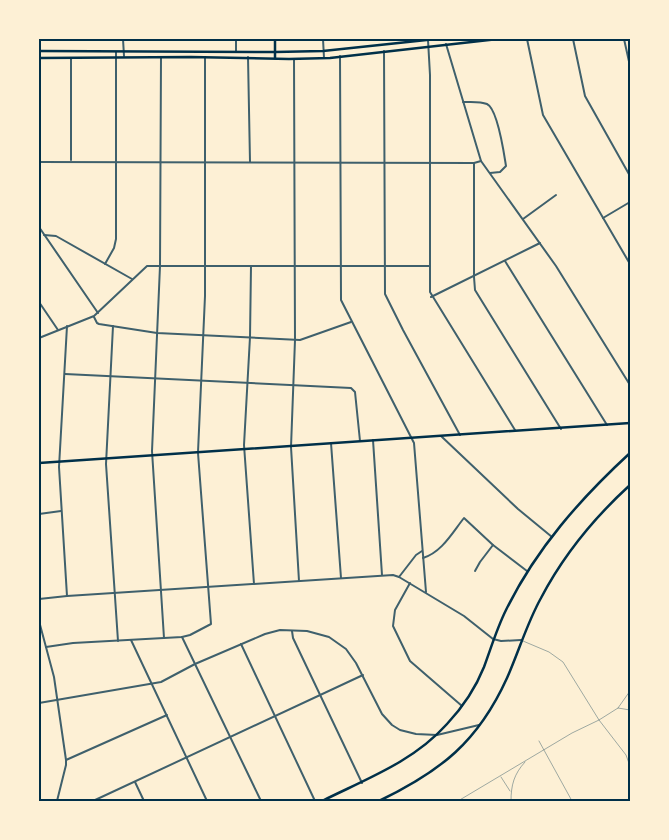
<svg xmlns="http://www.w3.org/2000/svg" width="669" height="840" font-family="Commissioner,sans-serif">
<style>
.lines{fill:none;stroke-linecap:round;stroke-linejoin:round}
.service{stroke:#3f606c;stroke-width:0.5}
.minor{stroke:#3f606c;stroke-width:2}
.tertiary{stroke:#3f606c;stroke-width:2}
.secondary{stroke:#003049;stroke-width:2.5}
.primary{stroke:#003049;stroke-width:2.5}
.neatline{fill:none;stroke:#003049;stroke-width:2}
</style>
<rect width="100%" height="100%" fill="#fdf0d5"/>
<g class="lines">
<g class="service">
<polyline points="523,641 549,652 563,662 599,720 626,755 630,766"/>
<polyline points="618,708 630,691"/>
<polyline points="539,741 572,801"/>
<polyline points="501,777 510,791"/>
<polyline points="458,801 572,733 599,720 618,708 630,710"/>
<path d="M511,801c0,-16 3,-27 14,-39"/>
</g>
<g class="minor">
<polyline points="323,39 324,58"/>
<polyline points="527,39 543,115 630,264"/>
<polyline points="573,39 585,96 630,176"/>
<polyline points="428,40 430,75 430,292 515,430"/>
<polyline points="446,44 481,161 556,266 630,385"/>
<polyline points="236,51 236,39"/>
<polyline points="384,51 385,294 403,330 460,435"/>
<polyline points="340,56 341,300 414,443 426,592"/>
<polyline points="161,57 160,266 152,451 164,638"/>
<polyline points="248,57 250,162"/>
<polyline points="71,58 71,160"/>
<path d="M463,102c7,0 17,-1 24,2 11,5 17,50 19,62l-6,6 -10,1"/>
<polyline points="39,162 474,163 481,161"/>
<polyline points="474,163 474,277 475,290 561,429"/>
<polyline points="603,218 630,202"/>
<polyline points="523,219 556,195"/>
<polyline points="39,227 98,313"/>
<polyline points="44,235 56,236 132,279"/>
<polyline points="505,261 607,425"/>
<polyline points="105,264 114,248 116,239 116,52"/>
<polyline points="251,266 250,337 244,445 254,584"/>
<polyline points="431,297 540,243"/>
<polyline points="39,302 58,330"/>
<polyline points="94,317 97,323 99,324 157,333 300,340 351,322"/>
<polyline points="67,326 59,467 67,596"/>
<polyline points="113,326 106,464 118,641"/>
<polyline points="39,338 94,316 147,266 430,266"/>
<polyline points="65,374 351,388 355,392 360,441"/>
<polyline points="441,436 518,509 552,537"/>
<polyline points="373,440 382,575"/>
<polyline points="331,443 341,578"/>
<polyline points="291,447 299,581"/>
<polyline points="39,514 61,511"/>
<path d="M423,558c19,-6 29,-25 41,-40l29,27 34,26"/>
<polyline points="475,571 480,562 493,545"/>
<polyline points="399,577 416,555 422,551"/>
<polyline points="410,583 395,610 393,626 410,661 462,706"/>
<polyline points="39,599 67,596 393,575 399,577 464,616 493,639 501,641 521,640"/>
<polyline points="292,631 293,638 362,783"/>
<polyline points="182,637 261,801"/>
<polyline points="131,640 207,801"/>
<polyline points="241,644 315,801"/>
<polyline points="46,647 73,643 182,637 190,635 211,624 198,453"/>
<polyline points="66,760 167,715"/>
<polyline points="135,782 144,801"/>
<polyline points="93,801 363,675"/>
</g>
<g class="tertiary">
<polyline points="123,39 124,56"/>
<polyline points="624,39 630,66"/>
<polyline points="291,447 295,340 294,59"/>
<polyline points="198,452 205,296 205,57"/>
<polyline points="39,621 54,677 66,760 66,765 57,801"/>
<polyline points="39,703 161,682 195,664 265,634 280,630 307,631 329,637 346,649 356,663 382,714 392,725 400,730 416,734 437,735 479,725"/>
</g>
<g class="secondary">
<polyline points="39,463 630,423"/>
<path d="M322,801c44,-22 91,-39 125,-77 15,-16 29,-37 37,-57 7,-19 13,-39 22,-57 30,-61 74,-111 124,-157"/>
<path d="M379,801c62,-30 99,-59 128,-123 12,-27 20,-55 34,-80 22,-42 54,-81 89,-113"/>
</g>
<g class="primary">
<polyline points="39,51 275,52 323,51 436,39"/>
<polyline points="39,58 191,57 289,59 330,58 498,39"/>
<polyline points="275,58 275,39"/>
</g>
</g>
<rect width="669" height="840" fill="none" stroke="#fdf0d5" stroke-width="80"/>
<rect x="40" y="40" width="589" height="760" class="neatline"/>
</svg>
